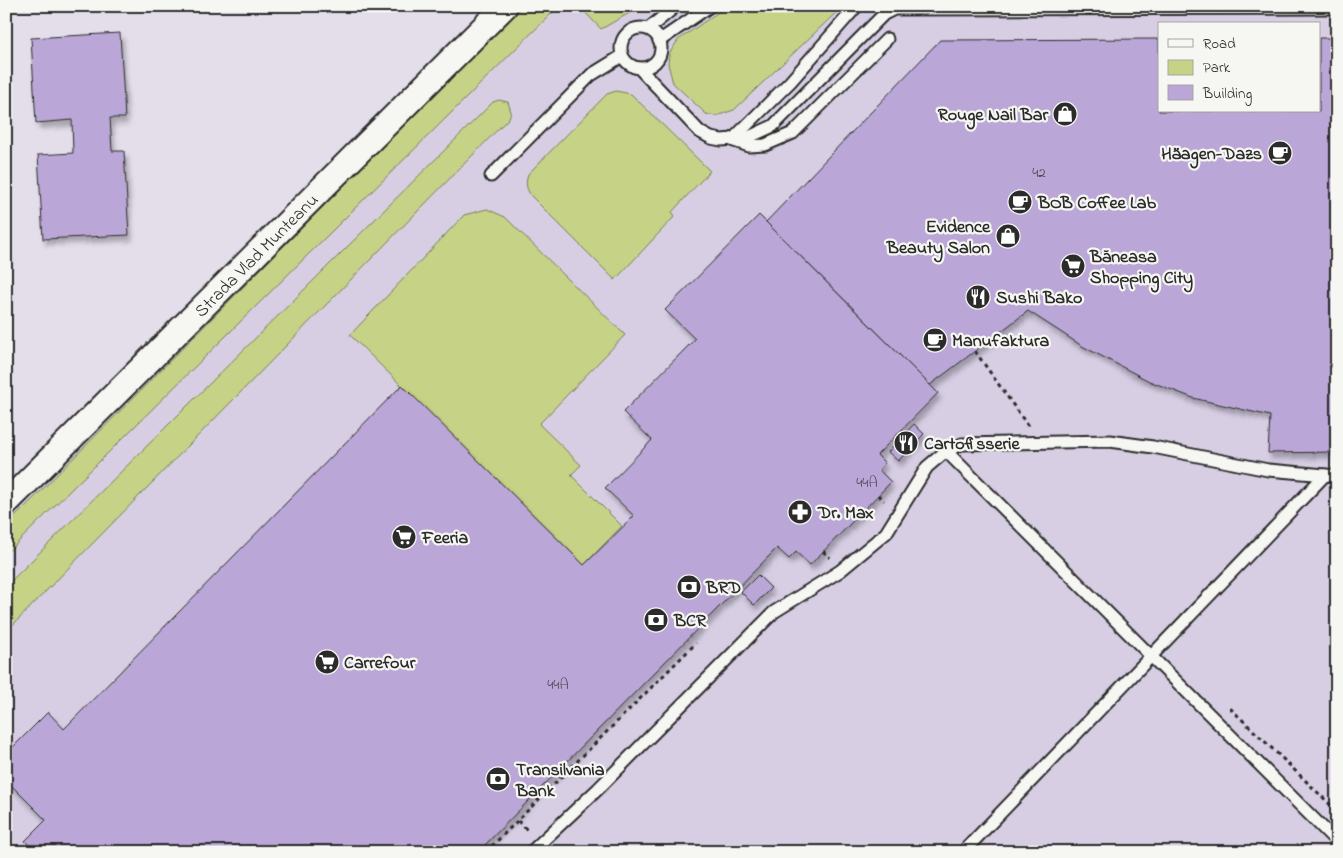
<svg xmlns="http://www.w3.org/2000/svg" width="1343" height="858" font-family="'Indie Flower',sans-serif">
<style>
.built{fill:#d7cee4;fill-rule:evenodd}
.green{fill:#c6d286;stroke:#787e58}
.building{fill:#baa7d7;stroke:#2b2b2b;filter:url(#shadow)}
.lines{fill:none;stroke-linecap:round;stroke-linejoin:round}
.lane-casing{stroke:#2b2b2b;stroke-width:15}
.street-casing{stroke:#2b2b2b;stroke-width:28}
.path{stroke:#2b2b2b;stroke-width:3;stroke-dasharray:4 4;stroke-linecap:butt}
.lane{stroke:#f6f6f2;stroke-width:11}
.street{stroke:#f6f6f2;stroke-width:24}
.labels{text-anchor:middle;stroke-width:4.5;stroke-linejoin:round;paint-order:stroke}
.number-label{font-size:15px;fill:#4f4a56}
.poi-label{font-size:18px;font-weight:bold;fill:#2b2b2b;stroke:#f6f6f2;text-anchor:start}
.street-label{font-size:18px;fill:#2b2b2b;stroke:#f6f6f2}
</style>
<defs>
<filter id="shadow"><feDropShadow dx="3" dy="5.5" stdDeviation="2.5" flood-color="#0004"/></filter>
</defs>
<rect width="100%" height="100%" fill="#e4deea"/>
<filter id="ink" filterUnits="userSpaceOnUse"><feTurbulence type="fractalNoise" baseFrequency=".02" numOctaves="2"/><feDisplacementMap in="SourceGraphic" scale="10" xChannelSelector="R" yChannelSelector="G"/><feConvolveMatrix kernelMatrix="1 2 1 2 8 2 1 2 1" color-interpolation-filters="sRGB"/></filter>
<g filter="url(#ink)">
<path class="built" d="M505,6h832v846h-1331v-349zM1159,24h160v87h-160z"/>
<g class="green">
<polygon points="522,6 559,6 6,554 6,526"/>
<polygon points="579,6 642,6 601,29"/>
<polygon points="727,6 843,6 734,110 716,116 706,114 673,83 668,64 669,54 678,40"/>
<path d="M616,91l15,3 79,77 -38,41 3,4 -60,64 -83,-83c-6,-8 -7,-14 -4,-23l79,-80z"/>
<polygon points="499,100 508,102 511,112 509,118 6,632 6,586 493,102"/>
<polygon points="487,209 505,217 625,335 539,424 581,465 571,475 622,526 584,565 350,335 464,215"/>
</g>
<g class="building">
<polygon points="120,33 125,118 110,118 112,151 124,151 129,235 43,239 38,155 73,153 72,120 36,123 31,38"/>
<polygon points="1319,38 1337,38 1337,452 1268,453 1270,416 1193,398 1149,381 1082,346 1028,311 930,385 766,222 940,40 1159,39 1159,111 1319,111"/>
<polygon points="759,215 938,393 877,455 885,463 879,470 891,482 810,565 796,552 789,559 777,548 478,852 64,852 62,850 60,852 36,852 25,841 46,820 6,780 6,754 48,712 64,729 402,385 584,565 634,516 605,488 652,440 623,412 695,339 665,310"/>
<polygon points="914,424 924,434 898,461 888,452"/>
<polygon points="758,575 771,588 754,605 741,592"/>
</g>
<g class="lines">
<defs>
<g id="lane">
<circle cx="641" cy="48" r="20"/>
<polyline points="648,29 676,6"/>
<polyline points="659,41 710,6"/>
<polyline points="639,68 700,132 711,138 721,140 747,138 773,126 884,14 894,9 1337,8"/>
<polyline points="732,140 790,82 856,7"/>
<polyline points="734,141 749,146 765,145 793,133 887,39"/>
<polyline points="491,176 591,75 622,56"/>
<polyline points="946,451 1337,842"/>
<polyline points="531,852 598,789 774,612 840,571 886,533 927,467 946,451 962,444 1110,441 1153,447 1268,470 1337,476"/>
<polyline points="963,852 1325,475"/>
</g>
<polyline id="street" points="6,503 505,6"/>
</defs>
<use href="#lane" class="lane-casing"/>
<use href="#street" class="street-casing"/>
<g class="path">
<polyline points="975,351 1028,426"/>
<polyline points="878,495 884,501"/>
<polyline points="823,551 830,558"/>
<polyline points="1230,708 1337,811"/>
<polyline points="518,821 528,831"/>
<polyline points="486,852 696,643"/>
</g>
<use href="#lane" class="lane"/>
<use href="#street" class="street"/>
</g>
</g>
<defs>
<symbol id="shop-disc" viewBox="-11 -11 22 22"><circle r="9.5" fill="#2b2b2b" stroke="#f6f6f2"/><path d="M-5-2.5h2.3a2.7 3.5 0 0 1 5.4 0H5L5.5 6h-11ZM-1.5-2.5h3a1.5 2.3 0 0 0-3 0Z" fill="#fff"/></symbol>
<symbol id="cafe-disc" viewBox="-11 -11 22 22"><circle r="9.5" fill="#2b2b2b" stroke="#f6f6f2"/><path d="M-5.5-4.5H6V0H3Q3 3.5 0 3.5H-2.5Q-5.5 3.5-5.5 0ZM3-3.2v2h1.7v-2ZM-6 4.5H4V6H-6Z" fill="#fff"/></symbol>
<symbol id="supermarket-disc" viewBox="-11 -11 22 22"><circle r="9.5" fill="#2b2b2b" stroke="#f6f6f2"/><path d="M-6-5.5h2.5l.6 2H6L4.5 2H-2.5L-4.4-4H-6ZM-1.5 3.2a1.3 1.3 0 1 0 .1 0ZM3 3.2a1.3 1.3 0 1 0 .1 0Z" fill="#fff"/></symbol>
<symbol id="restaurant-disc" viewBox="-11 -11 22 22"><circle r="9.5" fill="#2b2b2b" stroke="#f6f6f2"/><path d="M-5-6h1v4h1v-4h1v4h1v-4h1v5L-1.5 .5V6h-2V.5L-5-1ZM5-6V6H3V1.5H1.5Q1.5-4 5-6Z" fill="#fff"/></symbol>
<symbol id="pharmacy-disc" viewBox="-11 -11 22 22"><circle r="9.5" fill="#2b2b2b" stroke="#f6f6f2"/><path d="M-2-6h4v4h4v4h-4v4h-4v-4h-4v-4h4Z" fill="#fff"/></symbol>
<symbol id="bank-disc" viewBox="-11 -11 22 22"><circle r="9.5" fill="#2b2b2b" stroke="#f6f6f2"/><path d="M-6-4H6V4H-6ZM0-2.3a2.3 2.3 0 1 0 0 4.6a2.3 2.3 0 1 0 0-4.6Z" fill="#fff"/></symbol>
</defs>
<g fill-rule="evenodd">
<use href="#shop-disc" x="1051" y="100" width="28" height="28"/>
<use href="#cafe-disc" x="1266" y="139" width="28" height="28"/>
<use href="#cafe-disc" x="1006" y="188" width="28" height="28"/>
<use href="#shop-disc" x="994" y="222" width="28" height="28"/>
<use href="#supermarket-disc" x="1059" y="252" width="28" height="28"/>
<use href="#restaurant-disc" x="964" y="283" width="28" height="28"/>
<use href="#cafe-disc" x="921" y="326" width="28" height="28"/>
<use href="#restaurant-disc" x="892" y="429" width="28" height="28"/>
<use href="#pharmacy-disc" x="786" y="498" width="28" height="28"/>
<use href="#supermarket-disc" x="390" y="523" width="28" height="28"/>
<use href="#bank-disc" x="675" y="573" width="28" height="28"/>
<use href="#bank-disc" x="642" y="606" width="28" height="28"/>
<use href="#supermarket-disc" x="313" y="648" width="28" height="28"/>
<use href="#bank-disc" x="484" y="765" width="28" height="28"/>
</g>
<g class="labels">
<g class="number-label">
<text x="1039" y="177">42</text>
<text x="867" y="487">44A</text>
<text x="558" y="689">44A</text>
</g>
<g class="poi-label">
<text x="1048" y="120" text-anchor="end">Rouge Nail Bar</text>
<text x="1262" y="159" text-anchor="end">Häagen-Dazs</text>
<text x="1038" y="208">BOB Coffee Lab</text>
<text x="990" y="232" text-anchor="end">Evidence<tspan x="990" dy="21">Beauty Salon</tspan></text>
<text x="1090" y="262">Băneasa<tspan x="1090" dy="21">Shopping City</tspan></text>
<text x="996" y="303">Sushi Bako</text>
<text x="952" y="346">Manufaktura</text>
<text x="924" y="449">Cartofisserie</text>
<text x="818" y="518">Dr. Max</text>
<text x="422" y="543">Feeria</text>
<text x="706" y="593">BRD</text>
<text x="674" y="626">BCR</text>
<text x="344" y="668">Carrefour</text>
<text x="516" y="775">Transilvania<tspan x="516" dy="21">Bank</tspan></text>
</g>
<g class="street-label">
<text transform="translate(256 255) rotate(-45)" y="6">Strada Vlad Munteanu</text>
</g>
</g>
<rect width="1343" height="858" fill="none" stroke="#f6f6f2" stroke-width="25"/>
<rect x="12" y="12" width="1318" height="833" fill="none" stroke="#2b2b2b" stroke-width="2" filter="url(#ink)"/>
<rect x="1158" y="22" width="162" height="90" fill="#f6f6f2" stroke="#a5a5a2"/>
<rect x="1168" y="39" width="25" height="8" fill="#f6f6f2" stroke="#a5a5a2"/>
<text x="1203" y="48" font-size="15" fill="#2b2b2b">Road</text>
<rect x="1168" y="60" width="25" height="15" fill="#c6d286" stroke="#a5a5a2"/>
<text x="1203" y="72" font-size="15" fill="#2b2b2b">Park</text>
<rect x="1168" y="85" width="25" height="15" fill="#baa7d7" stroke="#a5a5a2"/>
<text x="1203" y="98" font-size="15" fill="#2b2b2b">Building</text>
</svg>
